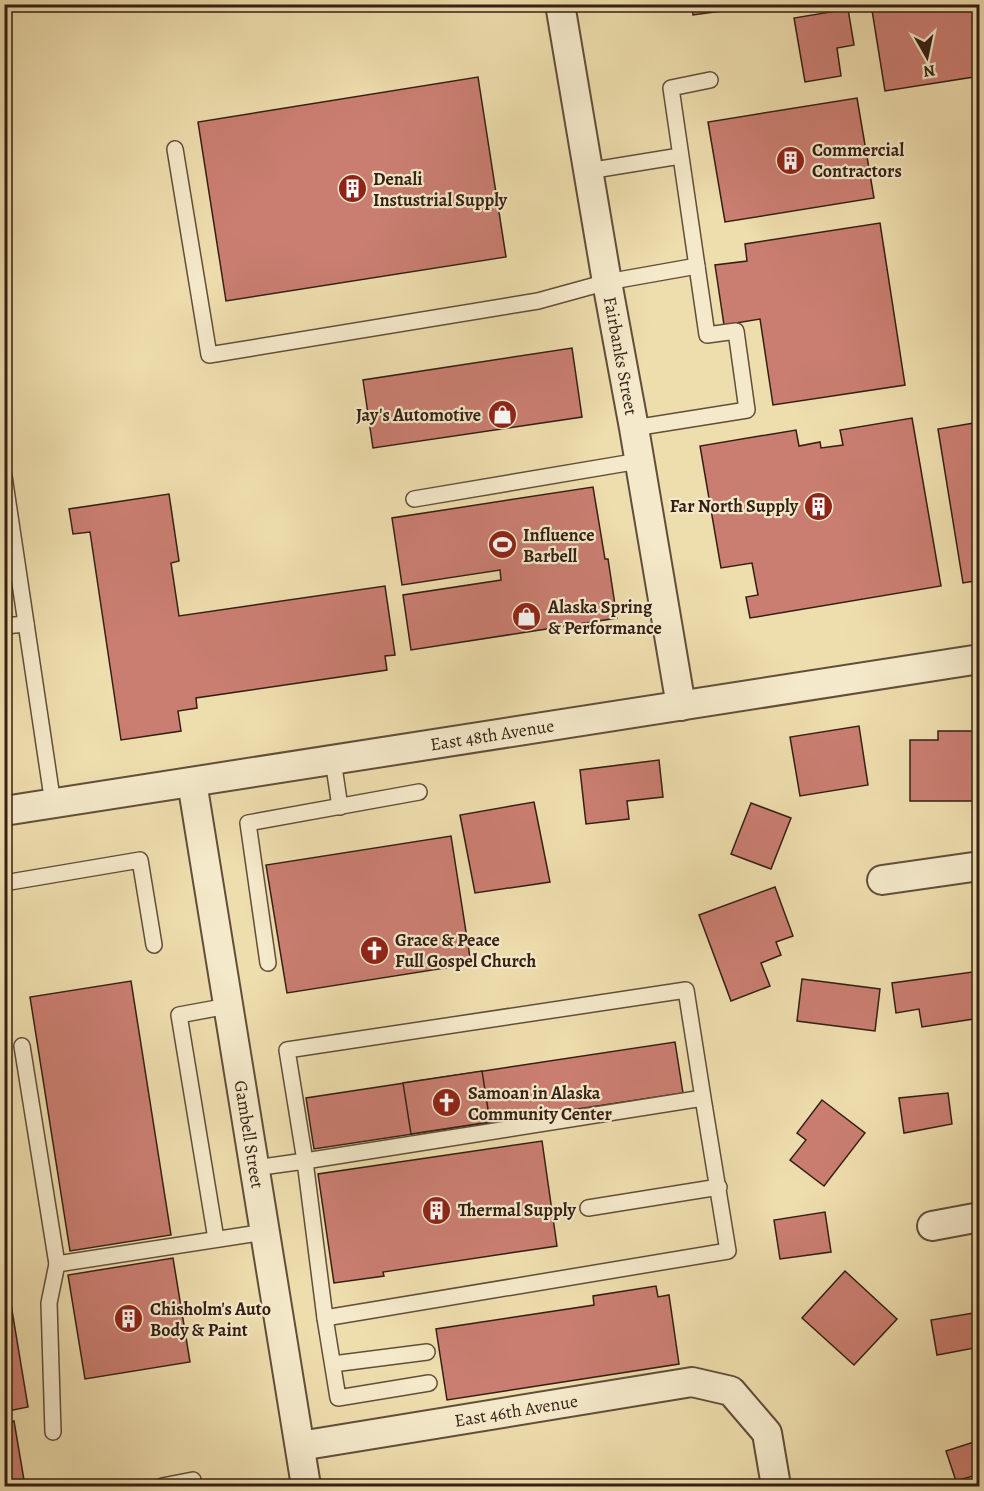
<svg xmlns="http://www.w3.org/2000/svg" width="984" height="1491" font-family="Alegreya,serif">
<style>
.building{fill:#ca7e71;stroke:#341f14;stroke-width:1.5}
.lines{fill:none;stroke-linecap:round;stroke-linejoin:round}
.lane-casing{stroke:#624e3a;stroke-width:18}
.street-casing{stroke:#624e3a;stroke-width:32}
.lane{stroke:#f4e9ca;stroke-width:15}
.street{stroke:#f4e9ca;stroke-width:28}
.labels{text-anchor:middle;stroke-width:4.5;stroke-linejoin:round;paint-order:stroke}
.poi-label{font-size:18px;font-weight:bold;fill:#341f14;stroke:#f4e9ca;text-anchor:start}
.street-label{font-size:18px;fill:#341f14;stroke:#f4e9ca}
</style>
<rect width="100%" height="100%" fill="#eeddad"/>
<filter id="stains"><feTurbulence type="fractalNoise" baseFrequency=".00333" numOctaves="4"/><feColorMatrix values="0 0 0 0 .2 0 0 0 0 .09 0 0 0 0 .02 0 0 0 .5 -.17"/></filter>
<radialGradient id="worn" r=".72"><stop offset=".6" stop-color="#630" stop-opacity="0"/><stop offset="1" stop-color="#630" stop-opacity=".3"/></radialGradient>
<g class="building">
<polygon points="692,4 773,4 693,15"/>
<polygon points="871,4 973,4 980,44 980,76 885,91"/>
<polygon points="848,9 854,45 837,48 841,76 805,82 794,18"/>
<polygon points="478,77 506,257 226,301 198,122"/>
<polygon points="857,98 874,198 725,222 708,122"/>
<polygon points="880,223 905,385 773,405 760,319 724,325 715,265 747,261 745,244"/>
<polygon points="572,348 582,417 373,448 363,380"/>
<polygon points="912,418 941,586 750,618 746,597 758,595 752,563 721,568 700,446 796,430 799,446 820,442 821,448 843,445 840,430"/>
<polygon points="980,422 980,580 963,583 938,429"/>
<polygon points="593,487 605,559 608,559 617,618 411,650 403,595 501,580 500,570 402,585 392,518"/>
<polygon points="169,494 179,561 171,563 179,616 385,586 395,655 385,656 387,670 196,698 197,708 178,711 181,731 121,740 90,532 73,534 69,509"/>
<polygon points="859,726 868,785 800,796 790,737"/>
<polygon points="938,731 976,731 976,801 910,801 910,740 938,740"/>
<polygon points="659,760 663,797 627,801 629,819 586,824 580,770"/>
<polygon points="534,802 550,882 475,893 460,815"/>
<polygon points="751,803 791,818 771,869 731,854"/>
<polygon points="451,836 471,964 287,993 266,865"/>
<polygon points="775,887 793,936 776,942 781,955 761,963 770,986 731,1001 699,915"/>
<polygon points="980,971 980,1018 922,1027 919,1009 896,1013 892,983"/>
<polygon points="802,979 880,989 875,1031 797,1021"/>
<polygon points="131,981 171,1235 70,1251 30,997"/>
<polygon points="675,1042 683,1093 314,1149 306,1098"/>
<polygon points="482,1071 490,1122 411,1134 403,1083"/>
<polygon points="948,1093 952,1124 904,1133 899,1098"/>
<polygon points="822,1100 865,1133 824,1186 790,1160 806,1140 797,1133"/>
<polygon points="542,1141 557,1246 383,1272 384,1276 334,1283 318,1174"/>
<polygon points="825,1212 831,1252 780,1259 774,1220"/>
<polygon points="173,1258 190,1362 85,1379 68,1275"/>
<polygon points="4,1262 28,1407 8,1411 10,1422 14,1421 25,1486 4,1486"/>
<polygon points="845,1271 897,1319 854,1365 802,1318"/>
<polygon points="656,1286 658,1297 669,1295 679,1364 447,1400 436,1329 594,1305 593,1296"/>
<polygon points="980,1312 980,1347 937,1355 931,1320"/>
<polygon points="980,1440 980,1474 956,1481 946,1451"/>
</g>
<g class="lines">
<defs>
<g id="lane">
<polyline points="175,149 209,355 538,301 607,282 697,266"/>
<polyline points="588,171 680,156"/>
<polyline points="634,428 747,410 736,331 707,335 671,88 710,80"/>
<polyline points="4,476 53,804"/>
<polyline points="414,499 639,461"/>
<polyline points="4,626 26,624"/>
<polyline points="333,760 340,807"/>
<polyline points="4,883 140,860 154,945"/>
<polyline points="268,963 248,823 419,792"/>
<polyline points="22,1046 57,1264"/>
<polyline points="254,1168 305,1161 703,1098 686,990 287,1050 305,1161 325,1318 728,1251 703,1098"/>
<polyline points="588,1208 719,1187"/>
<polyline points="216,1239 179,1015 228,1006"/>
<polyline points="325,1318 338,1398 429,1383"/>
<polyline points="333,1364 427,1352"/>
<polyline points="53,1432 49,1303 57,1264 265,1232"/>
<polyline points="162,1486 193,1480"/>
</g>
<g id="street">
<path id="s1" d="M560,4l47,278 27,146 47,278"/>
<path id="s2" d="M192,782l114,704"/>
<path id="s3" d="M4,811l976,-152"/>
<polyline points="882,880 980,866"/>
<polyline points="932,1226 980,1217"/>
<path id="s4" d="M300,1446l392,-64 39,9 36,42 9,53"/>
</g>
</defs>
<use href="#lane" class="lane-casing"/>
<use href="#street" class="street-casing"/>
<use href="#lane" class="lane"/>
<use href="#street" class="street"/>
</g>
<defs>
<symbol id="building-disc" viewBox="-11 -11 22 22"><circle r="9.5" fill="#8f2418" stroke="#f4e9ca"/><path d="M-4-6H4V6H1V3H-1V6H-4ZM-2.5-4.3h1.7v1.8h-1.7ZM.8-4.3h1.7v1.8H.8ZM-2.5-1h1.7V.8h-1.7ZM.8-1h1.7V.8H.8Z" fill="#fff"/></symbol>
<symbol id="shop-disc" viewBox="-11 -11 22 22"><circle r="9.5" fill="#8f2418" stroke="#f4e9ca"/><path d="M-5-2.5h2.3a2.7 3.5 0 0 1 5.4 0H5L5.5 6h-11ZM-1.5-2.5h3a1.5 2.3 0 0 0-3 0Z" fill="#fff"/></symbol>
<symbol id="stadium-disc" viewBox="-11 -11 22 22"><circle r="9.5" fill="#8f2418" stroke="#f4e9ca"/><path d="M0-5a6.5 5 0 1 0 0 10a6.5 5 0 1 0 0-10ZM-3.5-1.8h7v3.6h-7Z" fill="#fff"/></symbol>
<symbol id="church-disc" viewBox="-11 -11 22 22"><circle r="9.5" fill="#8f2418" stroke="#f4e9ca"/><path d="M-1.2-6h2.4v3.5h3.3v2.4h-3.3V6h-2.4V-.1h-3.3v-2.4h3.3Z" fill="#fff"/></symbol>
</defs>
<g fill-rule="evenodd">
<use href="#building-disc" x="774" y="144" width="33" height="33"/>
<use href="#building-disc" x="336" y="172" width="33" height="33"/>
<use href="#shop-disc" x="486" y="398" width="33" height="33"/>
<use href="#building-disc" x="802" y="490" width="33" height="33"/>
<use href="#stadium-disc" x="486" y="528" width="33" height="33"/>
<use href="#shop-disc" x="510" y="600" width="33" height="33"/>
<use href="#church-disc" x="358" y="934" width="33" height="33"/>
<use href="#church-disc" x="430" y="1086" width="33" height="33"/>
<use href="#building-disc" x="420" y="1194" width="33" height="33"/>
<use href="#building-disc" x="112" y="1302" width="33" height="33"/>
</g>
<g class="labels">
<g class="poi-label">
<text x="812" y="156">Commercial<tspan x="812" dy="21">Contractors</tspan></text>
<text x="373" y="185">Denali<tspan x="373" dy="21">Instustrial Supply</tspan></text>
<text x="481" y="421" text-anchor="end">Jay's Automotive</text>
<text x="798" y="512" text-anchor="end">Far North Supply</text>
<text x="523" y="541">Influence<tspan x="523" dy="21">Barbell</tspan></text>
<text x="548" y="613">Alaska Spring<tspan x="548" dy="21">&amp; Performance</tspan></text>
<text x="395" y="946">Grace &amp; Peace<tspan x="395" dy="21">Full Gospel Church</tspan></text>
<text x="468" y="1099">Samoan in Alaska<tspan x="468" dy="21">Community Center</tspan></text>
<text x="458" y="1216">Thermal Supply</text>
<text x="150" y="1315">Chisholm's Auto<tspan x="150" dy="21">Body &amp; Paint</tspan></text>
</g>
<g class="street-label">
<text dy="6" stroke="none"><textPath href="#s1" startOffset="357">Fairbanks Street</textPath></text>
<text dy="6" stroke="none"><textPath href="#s3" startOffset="494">East 48th Avenue</textPath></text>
<text dy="6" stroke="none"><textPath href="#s2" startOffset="357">Gambell Street</textPath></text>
<text dy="6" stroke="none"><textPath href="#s4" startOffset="219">East 46th Avenue</textPath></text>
</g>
</g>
<rect width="984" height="1491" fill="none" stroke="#eeddad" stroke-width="24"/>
<rect x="6" y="6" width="972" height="1479" fill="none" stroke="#341f14" stroke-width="3"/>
<rect x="12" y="12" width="960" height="1467" fill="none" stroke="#341f14" stroke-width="1.5"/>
<g transform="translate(927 57) rotate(171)" stroke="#f4e9ca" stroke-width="4.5" paint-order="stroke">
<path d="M0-4.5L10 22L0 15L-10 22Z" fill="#341f14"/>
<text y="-9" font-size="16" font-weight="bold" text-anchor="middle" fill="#341f14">N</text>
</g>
<rect width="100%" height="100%" filter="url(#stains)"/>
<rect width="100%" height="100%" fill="url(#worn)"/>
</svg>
